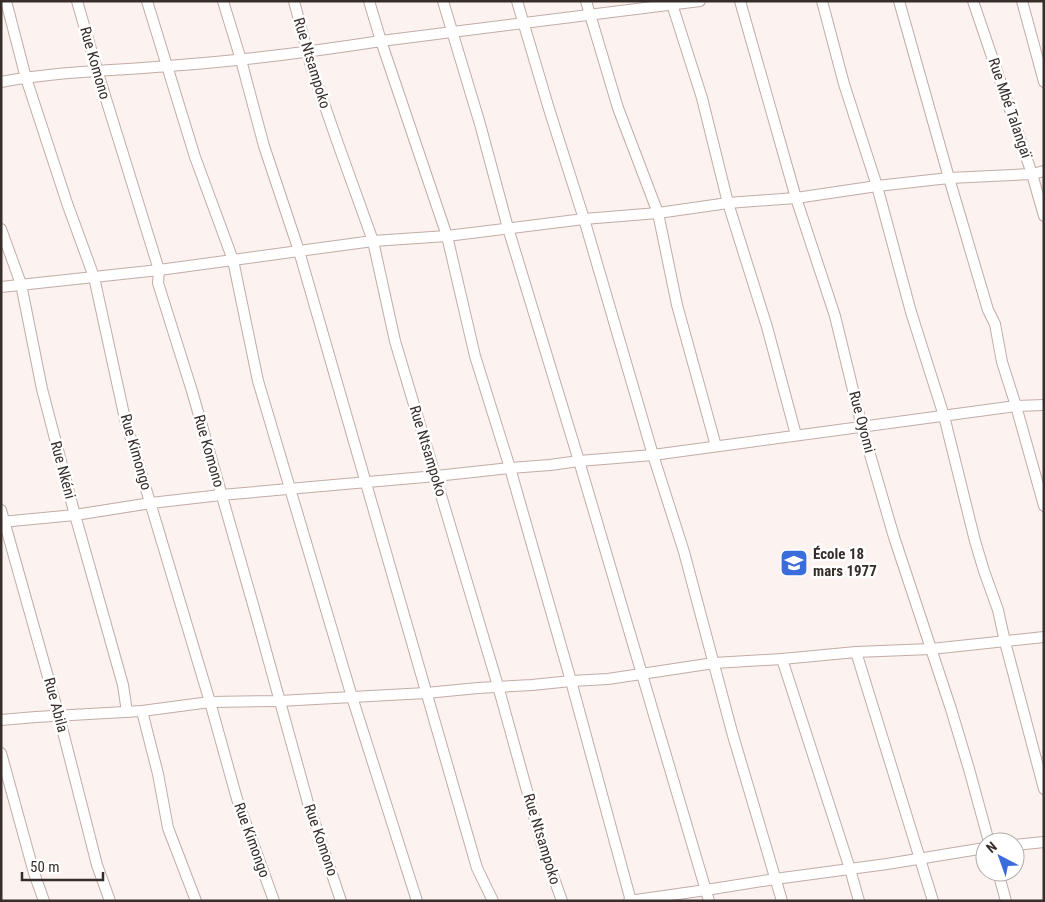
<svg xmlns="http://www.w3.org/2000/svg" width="1045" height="902" font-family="'Roboto Condensed',sans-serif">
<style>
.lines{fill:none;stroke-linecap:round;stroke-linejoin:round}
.minor-casing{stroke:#c2aca6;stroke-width:12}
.minor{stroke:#fff;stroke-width:10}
.labels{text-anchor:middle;stroke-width:5;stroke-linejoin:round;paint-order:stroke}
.street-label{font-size:15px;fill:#372e2b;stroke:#fff}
.poi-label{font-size:15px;font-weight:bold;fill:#372e2b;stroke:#fff;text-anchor:start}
</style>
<rect width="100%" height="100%" fill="#fcf2ef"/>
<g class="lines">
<defs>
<g id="minor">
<polyline points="6,1 26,78 67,203 94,277 125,419 210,702 237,799 274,901"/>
<polyline points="77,1 97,70 159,270 158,283 192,391 258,622 308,803 341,901"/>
<polyline points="147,1 195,157 233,260 258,381 352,697 417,901"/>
<polyline points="223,1 241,60 264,146 299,251 477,868 493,901"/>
<polyline points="294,1 311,66 337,141 373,241 395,341 498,686 542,845 562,901"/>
<polyline points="369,1 381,41 447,236 475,356 510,468 571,681 631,901"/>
<polyline points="443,1 480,124 508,228 579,461 709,901"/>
<polyline points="517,1 549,109 584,219 653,455 684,552 732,732 782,901"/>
<polyline points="586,1 618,108 658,213 677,305 716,446"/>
<polyline points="671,1 702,98 728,203 767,327 796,435"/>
<polyline points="740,1 796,198 835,316 862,427 894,537 951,709 969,769 989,842"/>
<polyline points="822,1 844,84 877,186 911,312 944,416 975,541 984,571 998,610 1005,642 1044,789"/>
<polyline points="899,1 949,178 988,310 995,324 1002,362 1016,406 1044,506"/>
<polyline points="973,1 1032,174 1044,216"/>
<polyline points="1022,1 1044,82"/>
<path d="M1,82c55,-11 112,-11 167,-16 72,-5 142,-14 213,-25l319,-40"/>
<polyline points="1,229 21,284 42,389 75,515 123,685 127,712"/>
<polyline points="1,287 159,270 373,241 447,236 584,219 658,213 728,203 796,198 877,186 949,178 1032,174 1044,171"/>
<polyline points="1,510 59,716 97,865 110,901"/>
<polyline points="1,522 75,515 151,503 221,495 436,476 510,468 550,465 579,461 653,455 1016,406 1044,405"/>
<polyline points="856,652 933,901"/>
<polyline points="782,659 850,869 859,901"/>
<polyline points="142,711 158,774 168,828 196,901"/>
<polyline points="1,720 36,717 142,711 210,702 279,701 426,693 478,688 532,685 571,681 608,679 714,663 782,659 856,652 931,649 1044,637"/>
<polyline points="1,753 34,873 44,901"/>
<polyline points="1015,845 1044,842"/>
<polyline points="998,872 1006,901"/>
<polyline points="629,901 706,890 775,879 887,864 985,848"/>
</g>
</defs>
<use href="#minor" class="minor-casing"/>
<use href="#minor" class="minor"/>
</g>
<defs>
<symbol id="school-square" viewBox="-11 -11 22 22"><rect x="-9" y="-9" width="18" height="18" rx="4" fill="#3a6cdc" stroke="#fff"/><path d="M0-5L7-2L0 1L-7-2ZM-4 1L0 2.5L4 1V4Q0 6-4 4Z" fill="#fff"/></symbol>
</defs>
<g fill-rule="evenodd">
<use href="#school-square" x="778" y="547" width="32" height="32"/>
</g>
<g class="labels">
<g class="street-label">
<text transform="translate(95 63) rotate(74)" y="5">Rue Komono</text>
<text transform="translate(312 63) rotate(73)" y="5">Rue Ntsampoko</text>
<text transform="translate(1010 108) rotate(71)" y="5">Rue Mbé Talangaï</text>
<text transform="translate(862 422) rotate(75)" y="5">Rue Oyomi</text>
<text transform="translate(209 451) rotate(74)" y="5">Rue Komono</text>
<text transform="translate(428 451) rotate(73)" y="5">Rue Ntsampoko</text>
<text transform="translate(136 452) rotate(74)" y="5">Rue Kimongo</text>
<text transform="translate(63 470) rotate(75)" y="5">Rue Nkéni</text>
<text transform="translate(56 705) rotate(75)" y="5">Rue Abila</text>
<text transform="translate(542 839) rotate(73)" y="5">Rue Ntsampoko</text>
<text transform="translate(252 840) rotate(70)" y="5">Rue Kimongo</text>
<text transform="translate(321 840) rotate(71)" y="5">Rue Komono</text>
</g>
<g class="poi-label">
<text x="813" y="559">École 18<tspan x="813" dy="17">mars 1977</tspan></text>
</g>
</g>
<rect width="1045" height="902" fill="none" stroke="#372e2b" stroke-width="5"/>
<g transform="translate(1000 857) rotate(319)"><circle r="24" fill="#ffffff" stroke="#afabaa"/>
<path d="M0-4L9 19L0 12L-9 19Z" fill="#3a6cdc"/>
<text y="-8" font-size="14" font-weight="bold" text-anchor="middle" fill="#372e2b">N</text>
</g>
<path d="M22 872v8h81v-8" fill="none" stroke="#372e2b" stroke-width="2.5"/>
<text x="30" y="872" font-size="15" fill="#372e2b" stroke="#ffffff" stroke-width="4" paint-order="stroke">50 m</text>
</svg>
